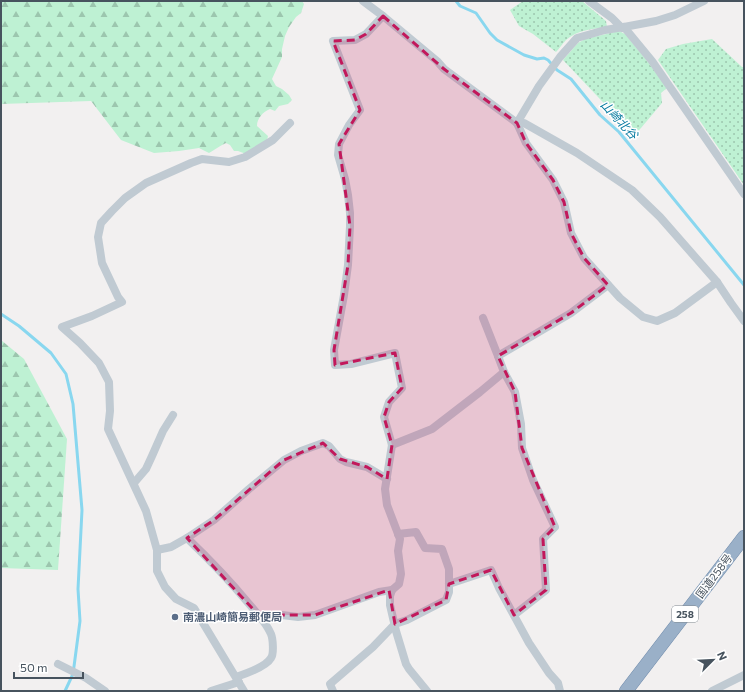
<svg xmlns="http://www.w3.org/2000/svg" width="745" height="692" font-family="Commissioner,'Noto Sans JP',sans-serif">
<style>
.grass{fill:url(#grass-dots)}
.forest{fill:url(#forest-firs)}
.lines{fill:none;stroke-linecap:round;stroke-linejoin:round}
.stream{stroke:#89d7ef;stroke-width:3}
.trunk-casing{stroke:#718cac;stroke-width:14}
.minor{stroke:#c0cad2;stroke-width:8}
.trunk{stroke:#9ab0c8;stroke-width:13}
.marked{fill:#c2185b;fill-opacity:0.2;stroke:#c2185b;stroke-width:3;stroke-dasharray:8 5;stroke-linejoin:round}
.service-dot{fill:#5c6f8a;stroke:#fff;stroke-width:1.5}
.labels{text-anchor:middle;stroke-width:3;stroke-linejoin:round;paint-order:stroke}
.shield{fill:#fff;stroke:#7e878e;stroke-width:1}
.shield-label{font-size:10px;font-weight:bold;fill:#47535e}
.street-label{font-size:11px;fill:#47535e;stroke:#fff}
.service-label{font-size:11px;font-weight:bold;fill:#4e5e75;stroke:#fff;text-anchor:start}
.water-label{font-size:12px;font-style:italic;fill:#097ca1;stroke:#fff}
</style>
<defs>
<pattern id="grass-dots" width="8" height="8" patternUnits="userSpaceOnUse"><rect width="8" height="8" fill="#bef1d3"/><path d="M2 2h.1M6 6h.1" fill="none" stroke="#9cc6ae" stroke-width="1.8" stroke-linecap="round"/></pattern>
<pattern id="forest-firs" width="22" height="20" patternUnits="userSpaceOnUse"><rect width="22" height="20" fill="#bef1d3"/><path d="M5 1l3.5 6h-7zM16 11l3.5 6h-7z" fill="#9cc6ae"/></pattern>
</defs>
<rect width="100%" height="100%" fill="#f2f0f0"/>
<g class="grass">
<path d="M523,1h59l24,20 1,6c-14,2 -30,3 -41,13 -4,4 -7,9 -10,12l-23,-18 -14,-8 -9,-16z"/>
<polygon points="619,31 625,34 648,62 667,88 661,93 662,103 641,128 634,135 563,60 578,43 585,39"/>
<polygon points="712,39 742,67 744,67 744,185 658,60 666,49 683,44"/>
</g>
<g class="forest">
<path d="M1,1h301l2,3 -3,9 -5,4 -7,10 -4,9 -3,13v8l-10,22 4,7 6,3 7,6 3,5 -4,4 -9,2 -4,5 -5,-2c-7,3 -13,9 -13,17l11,10 -1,4 -21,14 -8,-3h-4l-4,-6 -4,-2c-7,3 -11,7 -17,10l-10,-5 -20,3 -25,2 -33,-13 -30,-39 -90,3z"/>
<polygon points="1,340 24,359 67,439 58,570 1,568"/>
</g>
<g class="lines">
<g class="stream">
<polyline points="456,1 460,6 476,13 490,33 497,40 524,55 537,59 544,58 548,60 557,70 571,79 600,115 619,132 744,285"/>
<polyline points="1,314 19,326 51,353 66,374 73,404 82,510 78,589 80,621 73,674 65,691"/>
</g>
<defs>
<polyline id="trunk" points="626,691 744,537"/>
</defs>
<use href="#trunk" class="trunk-casing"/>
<g class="minor">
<polyline points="363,1 383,16"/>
<polyline points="589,1 612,18 622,28"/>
<polyline points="624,27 652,61 744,194"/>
<polyline points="517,123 524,123 577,153 632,190 660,217 717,282"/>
<polyline points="517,123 539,86 560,57 577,38 605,30 624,27 656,21 675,15 704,1"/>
<polyline points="483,318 498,356"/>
<polyline points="504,372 515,392 521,424 522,448 533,480 555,527 543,539 546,590 514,615"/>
<polyline points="392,445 432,429 480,392 504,372 498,356 571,313 608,285"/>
<polyline points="134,483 146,469 152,456 163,431 173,415"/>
<path d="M187,538c22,21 43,43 63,67 8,10 16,17 21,29 2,5 3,20 0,24 -5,9 -26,16 -35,19"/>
<polyline points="157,550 171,547 187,538 214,520 249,489 284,460 301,451 323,443 329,446 340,459 346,462 367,467 387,479"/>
<polyline points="449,584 491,570 499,588 529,643 549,673 558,683 560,691"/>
<polyline points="264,621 282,615 298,617 315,615 379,592 392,590"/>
<polyline points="58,664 86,678 105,691"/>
<polyline points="211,691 239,682"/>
<polyline points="244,691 194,608 176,599 165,587 157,571 157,550 146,511 108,429 110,411 109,382 99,363 80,343 62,327 92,316 122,302 118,297 102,263 98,237 101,223 112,211 125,198 146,183 191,163 202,159 229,162 245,157 273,140 290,123"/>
<polyline points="333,691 330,684 373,647 395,624 407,620 446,600 449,592 449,569 442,549 425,548 416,532 398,534"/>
<polyline points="427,691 409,669 406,664 396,631 390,605 390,596 392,590 399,584 401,574 398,551 400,539 387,505 385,489 392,445 384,417 389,402 402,388 395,353 351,364 335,365 334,350 344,295 348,265 350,226 350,213 348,195 345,179 338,155 339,144 349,125 360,110 333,41 355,40 366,34 383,16 437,61 444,69 517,123 526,143 553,180 564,202 571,233 584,258 620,298 643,317 657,321 675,313 717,282 731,303 744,321"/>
<polyline points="712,691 744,675"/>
</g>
<use href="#trunk" class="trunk"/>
</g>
<path class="marked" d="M383,16l61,53 73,54 9,20 27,37 11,22 7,31 13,25 24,27 -37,28 -73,43 17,36 7,56 33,79 -12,12 3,51 -32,25 -23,-45 -42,14 -3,16 -51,24 -6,-34 -74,25h-33l-18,6 -77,-83 27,-18 70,-60 39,-17 17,16 27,8 20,12 5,-34 -8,-28 5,-15 13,-14 -7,-35 -60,12 -1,-15 14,-85 2,-39 -11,-82 21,-34 -27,-69 22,-1 11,-6z"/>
<circle class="service-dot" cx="175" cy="617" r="4"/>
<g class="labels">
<rect class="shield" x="672" y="606" width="26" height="16" rx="3"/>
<g class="shield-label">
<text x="685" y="618">258</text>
</g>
<g class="street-label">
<text transform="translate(714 576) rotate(-53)" y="4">国道258号</text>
</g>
<g class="service-label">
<text x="183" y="621">南濃山崎簡易郵便局</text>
</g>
<g class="water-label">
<text transform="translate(619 120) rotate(47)" y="4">山崎北谷</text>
</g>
</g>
<rect width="745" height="692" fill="none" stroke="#47535e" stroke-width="4"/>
<g transform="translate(713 660) rotate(66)" stroke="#ffffff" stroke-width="3" paint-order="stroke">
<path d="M0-3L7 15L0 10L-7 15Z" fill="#47535e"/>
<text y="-6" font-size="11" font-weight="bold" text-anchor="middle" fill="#47535e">N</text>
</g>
<path d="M14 672v6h69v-6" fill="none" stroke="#47535e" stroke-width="2"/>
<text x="20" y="672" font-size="12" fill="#47535e" stroke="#ffffff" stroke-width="3" paint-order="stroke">50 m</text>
</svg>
